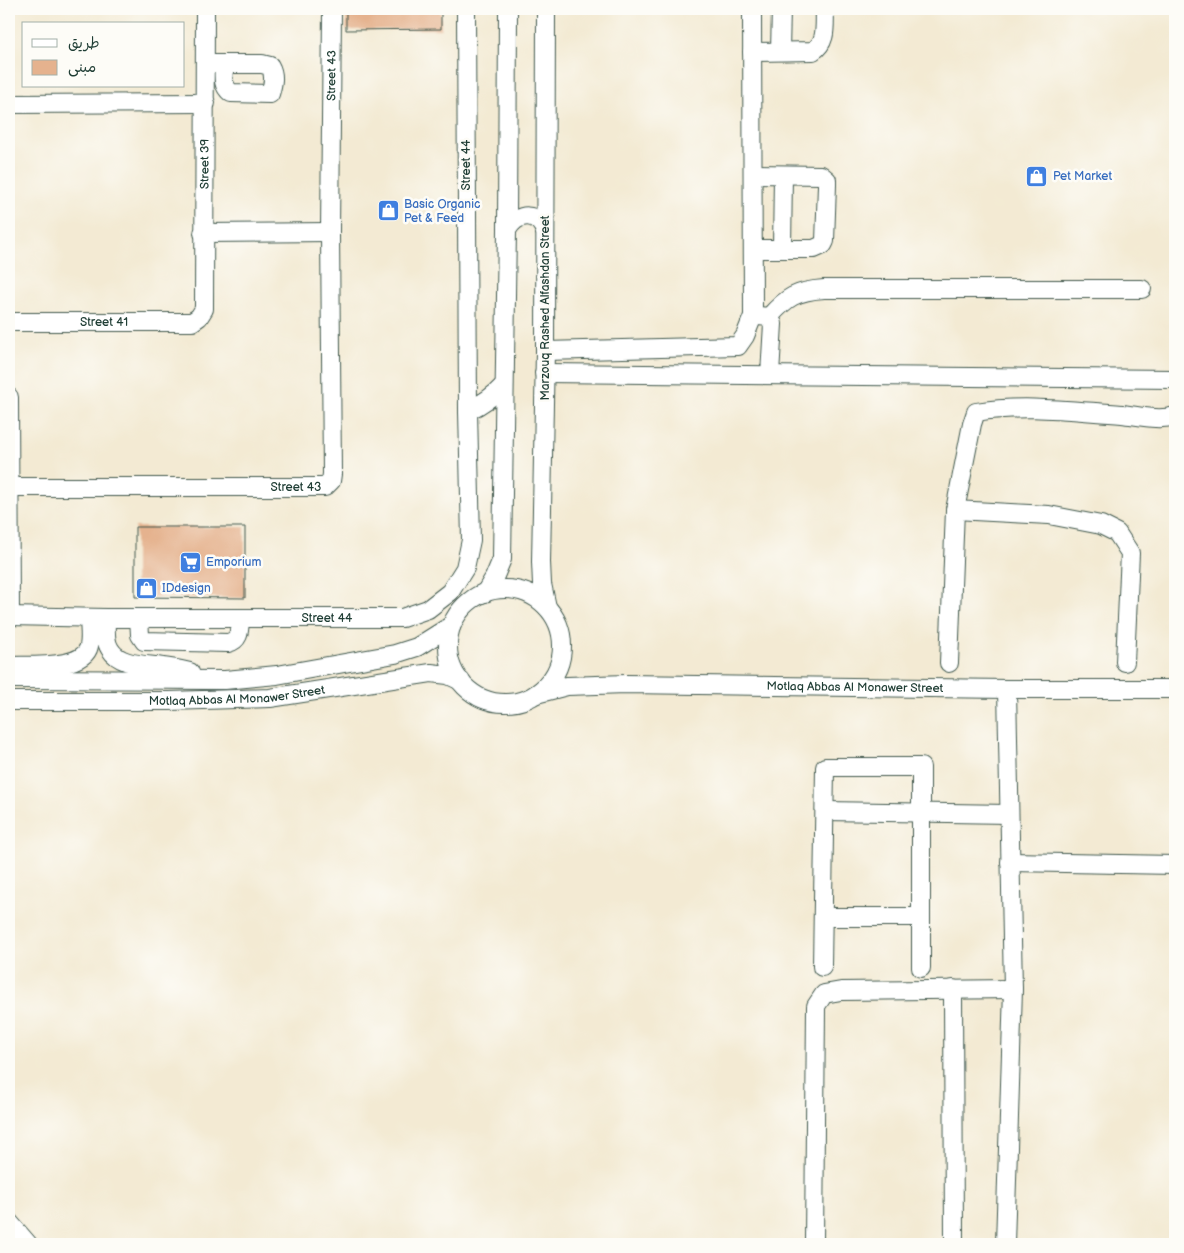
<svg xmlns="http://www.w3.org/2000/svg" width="1184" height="1253" font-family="'Balsamiq Sans','Playpen Sans Arabic',sans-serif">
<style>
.building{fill:#e5b28e}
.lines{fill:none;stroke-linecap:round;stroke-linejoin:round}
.minor-casing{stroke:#3f574c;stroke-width:20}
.minor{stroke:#fff;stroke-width:18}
.labels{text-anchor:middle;stroke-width:5;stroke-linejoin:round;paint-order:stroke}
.street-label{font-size:12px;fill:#1f3d34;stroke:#fdfcf7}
.shop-label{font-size:12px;fill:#366cbe;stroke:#fdfcf7;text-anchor:start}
</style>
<rect width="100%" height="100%" fill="#fdfcf7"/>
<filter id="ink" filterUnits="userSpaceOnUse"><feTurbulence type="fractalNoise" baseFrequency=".02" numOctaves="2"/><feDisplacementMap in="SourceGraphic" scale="10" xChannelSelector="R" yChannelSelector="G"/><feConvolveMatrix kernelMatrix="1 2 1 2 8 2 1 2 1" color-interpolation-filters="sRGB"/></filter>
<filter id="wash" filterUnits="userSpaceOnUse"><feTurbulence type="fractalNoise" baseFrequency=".0096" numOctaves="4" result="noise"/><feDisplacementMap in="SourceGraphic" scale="20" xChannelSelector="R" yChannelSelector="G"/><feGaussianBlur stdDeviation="1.12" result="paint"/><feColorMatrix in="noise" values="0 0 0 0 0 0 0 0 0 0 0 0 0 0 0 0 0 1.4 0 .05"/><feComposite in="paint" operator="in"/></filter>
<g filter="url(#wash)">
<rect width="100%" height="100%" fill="#f3ead3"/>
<g id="blocks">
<g class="building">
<polygon points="346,9 441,9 441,29 346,30"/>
<polygon points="135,527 245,527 245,598 135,597"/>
</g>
</g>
</g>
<g filter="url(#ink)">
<use href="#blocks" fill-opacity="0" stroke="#3f574c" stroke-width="1"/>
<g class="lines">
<defs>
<g id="minor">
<polyline points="546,9 545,351 541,562 542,584 547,607"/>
<polyline points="780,51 781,9"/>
<path d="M752,52l61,-1c15,-9 11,-27 12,-42"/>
<path d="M206,64h56l8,2c5,9 3,18 0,28l-39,-1c-10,-8 -7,-18 -7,-29"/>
<polyline points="9,104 206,103"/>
<polyline points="753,174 821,175 827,180 827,185 825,241 823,245 814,249 753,249"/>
<path d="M507,230c11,-18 31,-19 38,2"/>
<polyline points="203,233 330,232"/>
<polyline points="782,249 783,175"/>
<polyline points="758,316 769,317 773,324 770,374"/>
<path d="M769,317c18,-20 27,-26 55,-28h318"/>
<path id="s1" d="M9,322h183l7,-5 5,-8 1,-300"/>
<polyline points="545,351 738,346 745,336 753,316 752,9"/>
<polyline points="544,373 1175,379"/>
<polyline points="9,397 10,616"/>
<path d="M468,411c14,-7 25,-14 36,-26"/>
<path id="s2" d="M10,487h315l6,-6 1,-7 -2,-242 2,-223"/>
<polyline points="955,510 1049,515 1101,525 1117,533 1130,553 1125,662"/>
<circle cx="505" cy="646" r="57"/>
<polyline points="485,593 494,578 502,559 507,230 508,9"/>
<path id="s3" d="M9,616l97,2h296l26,-9 22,-17 15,-24 6,-28 -3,-129 -2,-402"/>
<path d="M106,618c0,10 -2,22 4,31 10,17 35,15 53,18 9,1 18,3 27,5"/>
<path d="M139,618l1,17 4,6 84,2c13,-3 11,-14 12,-25"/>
<path d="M949,663l6,-153 17,-86 4,-12c48,-8 98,-1 146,2 18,2 37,7 53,2"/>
<path d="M9,666c19,-1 75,4 80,-20 2,-9 0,-19 0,-28"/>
<polyline points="9,679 225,680 277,675 395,654 417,647 452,625"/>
<path id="s4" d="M536,694l31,-8 59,-2 381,5h168"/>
<path id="s5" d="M9,701h160l101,-3 161,-25 17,2 13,6"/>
<polyline points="825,811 1009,814"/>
<polyline points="1010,862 1175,865"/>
<polyline points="823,917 921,917"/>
<polyline points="822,967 825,767 921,767 921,968"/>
<polyline points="953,989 954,1244"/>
<polyline points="9,1222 28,1244"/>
<polyline points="814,1244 816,1006 824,994 841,991 1013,989"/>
<polyline points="1005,1244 1013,989 1007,689"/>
</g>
</defs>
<use href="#minor" class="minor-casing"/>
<use href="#minor" class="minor"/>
</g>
</g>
<defs>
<symbol id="shop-square" viewBox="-11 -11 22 22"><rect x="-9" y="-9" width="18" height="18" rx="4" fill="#3f7fe0" stroke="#fdfcf7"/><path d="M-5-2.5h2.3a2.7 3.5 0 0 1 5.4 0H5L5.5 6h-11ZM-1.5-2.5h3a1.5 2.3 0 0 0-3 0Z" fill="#fff"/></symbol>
<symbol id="supermarket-square" viewBox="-11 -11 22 22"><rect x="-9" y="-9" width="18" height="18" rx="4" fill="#3f7fe0" stroke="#fdfcf7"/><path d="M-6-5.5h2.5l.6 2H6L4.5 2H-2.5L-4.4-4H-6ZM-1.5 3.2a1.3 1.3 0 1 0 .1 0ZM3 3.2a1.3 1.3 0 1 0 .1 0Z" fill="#fff"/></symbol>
</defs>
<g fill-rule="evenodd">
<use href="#shop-square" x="1024" y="164" width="25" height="25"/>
<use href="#shop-square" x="376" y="198" width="25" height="25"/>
<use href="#supermarket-square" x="178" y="550" width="25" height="25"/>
<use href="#shop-square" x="134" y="576" width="25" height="25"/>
</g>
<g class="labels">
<g class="street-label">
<text dy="4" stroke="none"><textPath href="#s2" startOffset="729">Street 43</textPath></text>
<text dy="4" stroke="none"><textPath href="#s1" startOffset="346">Street 39</textPath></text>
<text transform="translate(466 165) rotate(-90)" y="4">Street 44</text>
<text transform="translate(545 308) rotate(-90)" y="4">Marzouq Rashed Alfashdan Street</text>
<text dy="4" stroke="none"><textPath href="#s1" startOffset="95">Street 41</textPath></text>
<text dy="4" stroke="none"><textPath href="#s2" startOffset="286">Street 43</textPath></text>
<text dy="4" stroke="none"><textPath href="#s3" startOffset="318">Street 44</textPath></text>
<text dy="4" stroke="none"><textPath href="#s4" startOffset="320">Motlaq Abbas Al Monawer Street</textPath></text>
<text dy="4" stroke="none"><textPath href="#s5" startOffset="228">Motlaq Abbas Al Monawer Street</textPath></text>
</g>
<g class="shop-label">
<text x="1053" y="180">Pet Market</text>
<text x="404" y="208">Basic Organic<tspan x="404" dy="14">Pet &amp; Feed</tspan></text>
<text x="206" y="566">Emporium</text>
<text x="162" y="592">IDdesign</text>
</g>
</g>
<rect width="1184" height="1253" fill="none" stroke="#fdfcf7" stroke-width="30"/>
<rect x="22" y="22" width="162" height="65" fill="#fdfcf7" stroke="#a4b0a9"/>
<rect x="32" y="39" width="25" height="8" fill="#ffffff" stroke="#a4b0a9"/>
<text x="68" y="48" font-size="15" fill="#1f3d34">طريق</text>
<rect x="32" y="60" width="25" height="15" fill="#e5b28e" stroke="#a4b0a9"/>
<text x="68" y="72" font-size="15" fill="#1f3d34">مبنى</text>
</svg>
